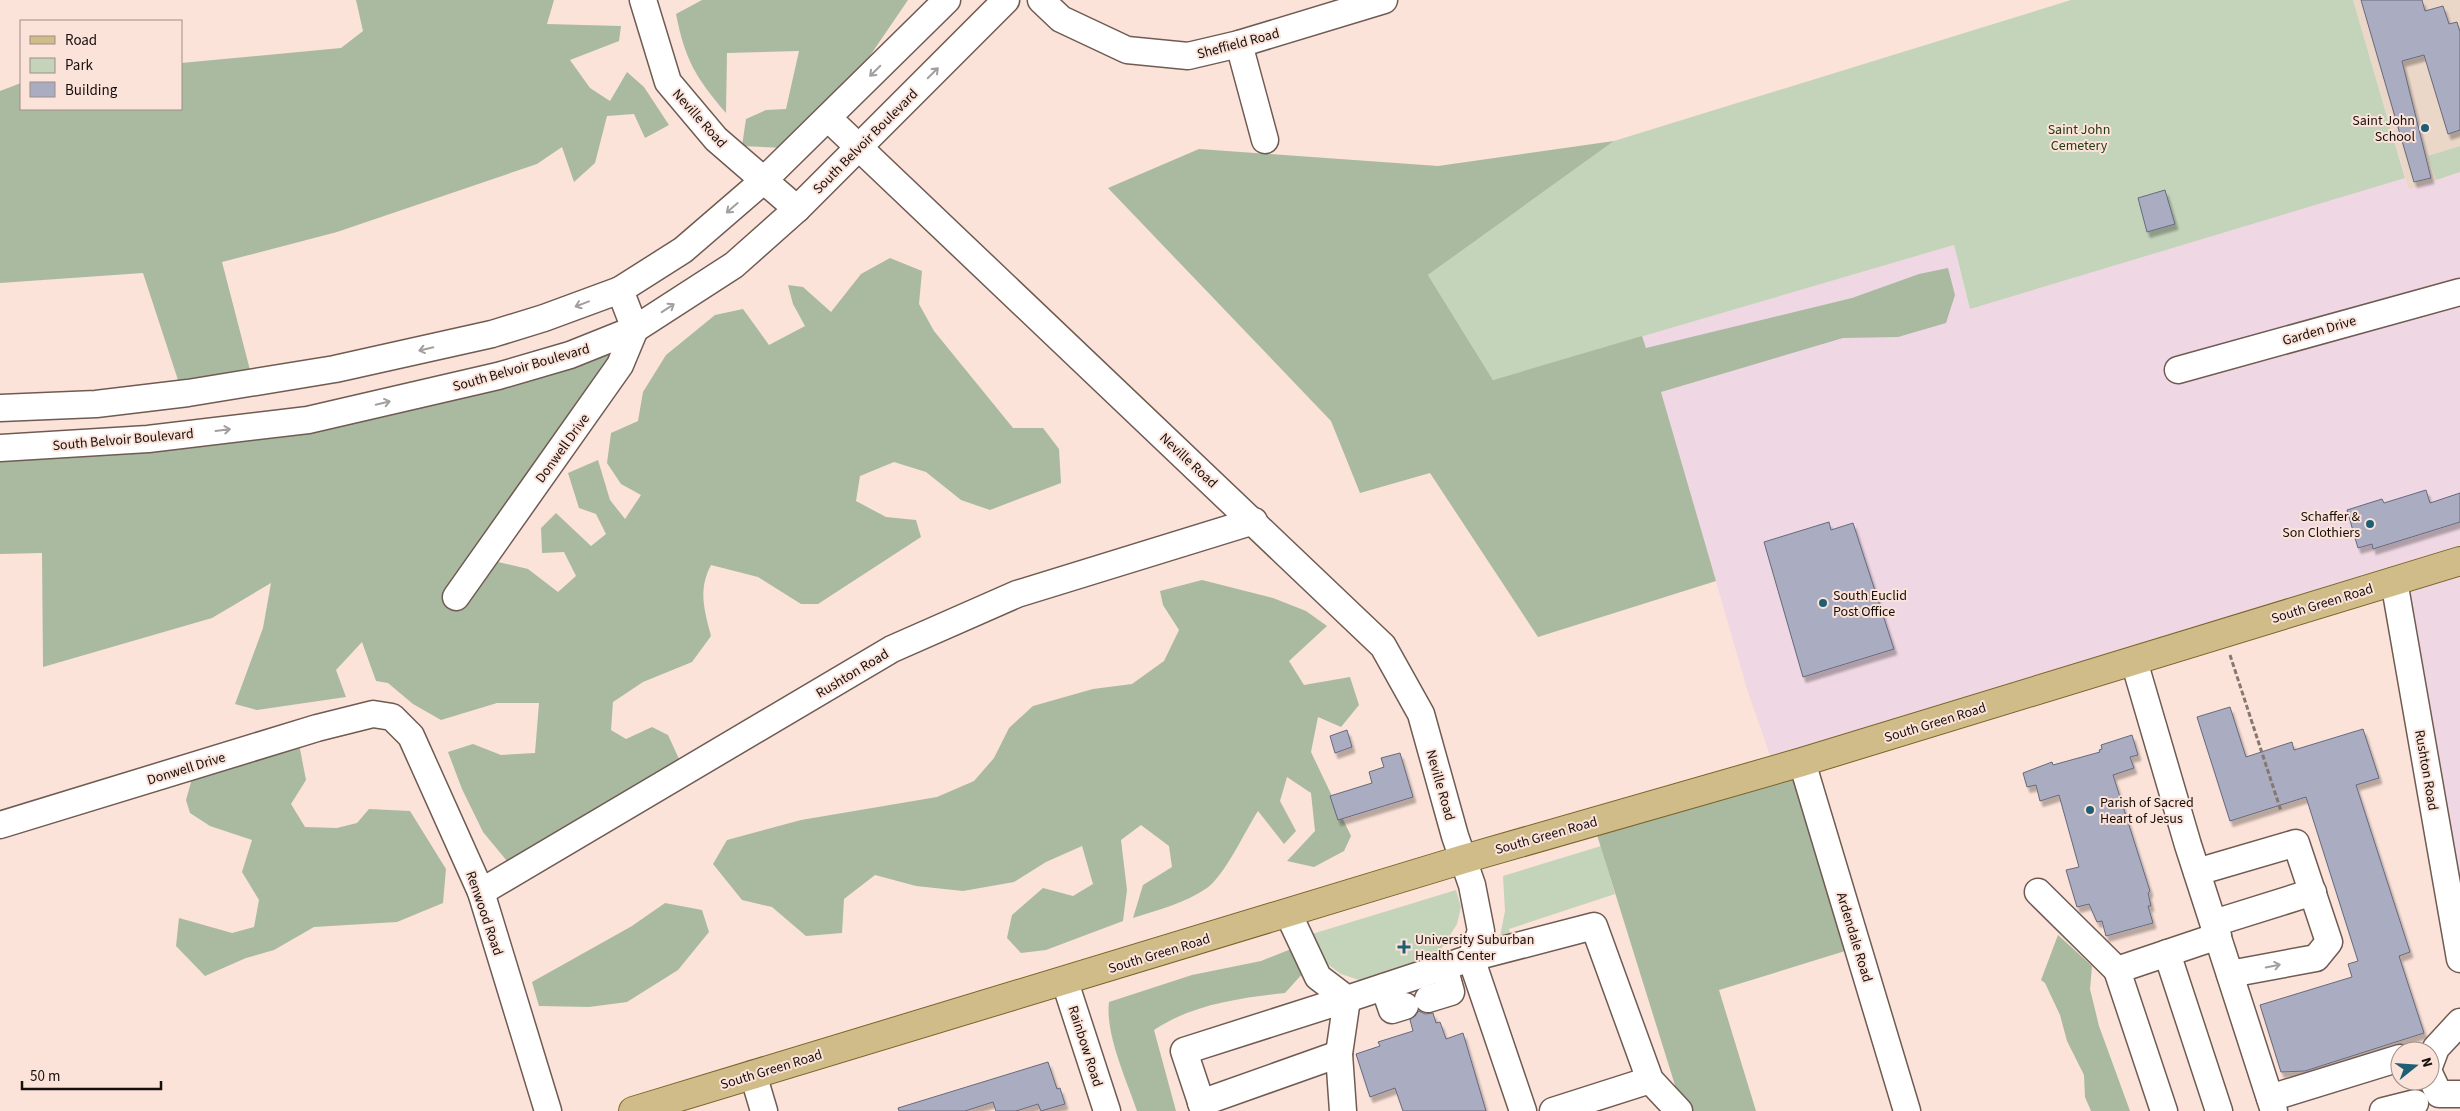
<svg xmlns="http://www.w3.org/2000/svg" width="2460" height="1111" font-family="'Source Sans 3',sans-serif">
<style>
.commercial{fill:#efd8e4}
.education{fill:#ebd7c8}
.green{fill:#c3d4ba}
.forest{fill:#a9baa0}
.building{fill:#aaacc1;stroke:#67697c;filter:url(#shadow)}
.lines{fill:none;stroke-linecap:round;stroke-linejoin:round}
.minor-casing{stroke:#6f5b52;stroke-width:29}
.major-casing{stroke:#7a6329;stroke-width:30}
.path{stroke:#877771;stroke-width:3;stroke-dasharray:5 2.5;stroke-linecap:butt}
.minor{stroke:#fff;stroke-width:26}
.major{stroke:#d0bc88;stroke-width:28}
.oneway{stroke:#a29f9e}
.poi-dot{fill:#1e5f74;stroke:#fbe3d9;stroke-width:2}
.labels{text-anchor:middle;stroke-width:4;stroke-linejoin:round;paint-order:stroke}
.street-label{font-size:14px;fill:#170f0c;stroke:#fbe3d9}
.poi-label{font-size:14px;fill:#170f0c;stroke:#fbe3d9;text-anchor:start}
.park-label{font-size:14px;fill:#243c13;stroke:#fbe3d9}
</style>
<defs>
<filter id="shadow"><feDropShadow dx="3" dy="5.5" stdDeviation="1" flood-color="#0004"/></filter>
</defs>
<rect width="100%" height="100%" fill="#fbe3d9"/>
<polygon class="commercial" points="2353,0 2460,0 2460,959 2394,581 1775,770 1747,689 1661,392 1642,336 1954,245 1970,308 2405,177"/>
<polygon class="education" points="2353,0 2460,0 2460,172 2409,189"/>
<g class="green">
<polygon points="2071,0 2353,0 2405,178 1970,309 1954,245 1493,380 1428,275 1614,141"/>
<polygon points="2460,146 2460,172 2436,180 2428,156"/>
<polygon points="1601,846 1615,894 1509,929 1512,943 1498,947 1505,911 1503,876"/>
<polygon points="1456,890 1461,907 1457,924 1440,951 1383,979 1359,980 1341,974 1322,960 1312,934"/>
</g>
<g class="forest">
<polygon points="356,0 554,0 547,24 621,26 619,41 570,60 590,88 610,101 627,72 644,87 669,125 645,138 634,114 607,116 595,163 574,182 562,147 537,164 337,232 222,262 250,370 178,380 143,273 0,283 0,91 21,83 21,109 181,109 181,63 341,48 363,31"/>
<path d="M702,0h206l-43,63 -80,85 -43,-2 4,-27 20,-9 20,-1 13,-58 -72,2 -1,60c-30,-35 -41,-53 -50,-99z"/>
<polygon points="1614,141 1428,275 1493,380 1642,336 1646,348 1852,298 1919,274 1948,268 1955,295 1946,323 1898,337 1843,338 1661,392 1716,581 1538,637 1430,473 1360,493 1331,421 1108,188 1199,149 1438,166"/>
<path d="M890,258l32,13 -3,33 15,27 79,97h30l16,21 2,34 -71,27 -29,-10 -35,-28 -32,-10 -34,14 -4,25 30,16 30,3 5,17 -103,67h-17l-43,-27 -47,-12c-13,25 -7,44 0,71l-19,26 -49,20 -30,20 -2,28 15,9 26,-12 16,8 12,26 -173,100 -24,-29 -21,-43 -14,-37 25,-8 28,11 34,-2 4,-50h-42l-56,17 -28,-16 -25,-21 -12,-2 -14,-39 -26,28 10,27 -89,13 -22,-6 28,-76 8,-45 -59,35 -169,49 -1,-114 -42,1v-106l308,-28 327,-91 -160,263 23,-30 30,7 30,23 18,-16 -12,-24 -22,1 -1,-25 15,-15 35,33 15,-12 -10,-20 -17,-6 -11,-35 30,-13 12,40 15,19 16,-24 -20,-11 -14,-21 4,-30 27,-12 5,-29 23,-37 49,-40 28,-6 26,36 36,-19 -12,-22 -5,-19 15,2 28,25 30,-38z"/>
<path d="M1202,580l71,18 33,13 21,15 -38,35 15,24 46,-8 9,28 -18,22 -23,-10 -7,35 40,84 -7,15 -30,16 -27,-6 28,-30 -4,-38 -24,-16 -7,24 16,30 -12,13 -26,-33c-13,20 -33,64 -51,77 -22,15 -49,22 -74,30l10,-33 29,-18 -3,-21 -28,-21 -20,15 6,50 -4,31 -77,29 -25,3 -14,-15 5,-23 31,-27 30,8 20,-12 -11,-38 -36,16 -32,20 -51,9 -47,-5 -41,-11 -31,24 -2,34 -36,3 -34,-29 -30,-7 -29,-36 14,-24 74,-20 136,-23 37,-16 20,-23 15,-30 24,-22 60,-17 39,-5 32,-23 15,-31 -16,-25 -3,-14z"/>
<polygon points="299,744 306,780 291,804 305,827 337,828 357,823 369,809 410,811 446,869 443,903 397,922 314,927 274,950 246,958 205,976 176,946 179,918 232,933 254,927 259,900 242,872 252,840 210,826 190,813 186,800 193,775"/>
<polygon points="1802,762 1858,947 1719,990 1756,1111 1683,1111 1593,822"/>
<polygon points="665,903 702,910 709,932 678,970 627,1002 589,1007 539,1006 532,982 632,926"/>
<polygon points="2058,935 2092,966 2090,989 2099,1026 2130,1111 2091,1111 2085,1097 2084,1075 2067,1041 2060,1015 2045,983 2041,980"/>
<path d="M1296,947l8,25 -19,21c-45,5 -92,11 -131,37l22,81h-39c-10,-30 -32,-77 -28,-109l83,-27 69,-14z"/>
</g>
<g class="building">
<polygon points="2361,0 2422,0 2425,11 2443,6 2449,24 2457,22 2460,32 2460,130 2448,134 2424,55 2402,61 2431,178 2414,182"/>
<polygon points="2165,190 2175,224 2147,232 2138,198"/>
<polygon points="2426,490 2430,503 2460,493 2460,522 2373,549 2372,544 2358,548 2347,510 2382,499 2384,503"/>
<polygon points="1829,522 1831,530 1853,523 1894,649 1803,677 1764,542"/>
<polygon points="2230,707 2246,757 2292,742 2294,750 2363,729 2379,778 2356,785 2410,952 2399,956 2424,1033 2305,1071 2281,1072 2260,1005 2352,977 2348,964 2358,961 2306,797 2230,821 2197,717"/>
<polygon points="1347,730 1352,747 1335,753 1330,736"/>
<polygon points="2132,735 2138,755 2130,757 2134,768 2113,775 2150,891 2148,893 2151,906 2148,906 2153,923 2106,936 2102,921 2097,922 2089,904 2077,907 2066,870 2079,867 2059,795 2040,801 2036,785 2027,787 2023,773 2052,762 2053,765 2100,752 2099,750 2102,749 2101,745"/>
<polygon points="1400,753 1413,797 1338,820 1330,796 1372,783 1369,772 1384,767 1381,758"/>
<polygon points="1419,1011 1425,1014 1433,1013 1436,1023 1440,1022 1446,1039 1463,1033 1486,1111 1403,1111 1395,1088 1370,1097 1356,1054 1380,1046 1378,1042 1413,1031 1410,1020"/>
<polygon points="1048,1062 1057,1089 1060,1088 1065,1104 1041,1111 1038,1104 1016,1111 996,1111 993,1102 965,1111 899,1111 898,1108"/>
</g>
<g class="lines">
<defs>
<g id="minor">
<polyline points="643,0 668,82 716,139 797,209"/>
<polyline points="1041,0 1061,19 1127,50 1188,56 1239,44 1384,0"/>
<polyline points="1239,44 1265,140"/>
<polyline points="828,118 1383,646 1421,714 1455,836 1472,885 1481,931 1471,958 1347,999 1318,977 1288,913"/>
<polyline points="2178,370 2460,292"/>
<polyline points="0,408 96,404 188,393 335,369 492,334 544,318 620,290 683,250 763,181 947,0"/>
<polyline points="0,448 148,439 308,420 498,376 570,355 635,329 734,265 797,209 1006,0"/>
<polyline points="2394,581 2460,959"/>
<polyline points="456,597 620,365 635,329 620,290"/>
<polyline points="2134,661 2188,845 2274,1111"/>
<polyline points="1802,762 1907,1111"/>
<polyline points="0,825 317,728 373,714 392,717 411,736 481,892 548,1111"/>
<polyline points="2197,872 2296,843 2329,942 2316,958 2230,974"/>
<polyline points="481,892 892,649 1017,594 1254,521"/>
<polyline points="2038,892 2117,970"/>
<polyline points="2214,923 2313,892"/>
<polyline points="2167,953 2219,1111"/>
<polyline points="1065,982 1107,1111"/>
<polyline points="1384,987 1392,1010 1405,1006"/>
<polyline points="1428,999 1451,992 1444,967"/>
<polyline points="2430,1064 2436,1048 2460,1022"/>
<polyline points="753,1074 764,1111"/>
<polyline points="2430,1075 2439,1094 2460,1094"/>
<polyline points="2270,1098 2400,1058"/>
<polyline points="1201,1103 1339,1054"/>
<polyline points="1204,1111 1184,1051 1347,999 1339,1054 1343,1111"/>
<polyline points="1523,1111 1471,958 1594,926 1650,1080 1679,1111"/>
<polyline points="1553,1111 1650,1080"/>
<polyline points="2164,1111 2117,970 2218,936"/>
<polyline points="2383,1111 2415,1103"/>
</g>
<polyline id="major" points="633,1111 1464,859 1802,762 2460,561"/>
</defs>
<use href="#minor" class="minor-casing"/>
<use href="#major" class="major-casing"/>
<polyline class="path" points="2230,655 2281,811"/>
<use href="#minor" class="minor"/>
<use href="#major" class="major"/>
</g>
<defs><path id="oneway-shaft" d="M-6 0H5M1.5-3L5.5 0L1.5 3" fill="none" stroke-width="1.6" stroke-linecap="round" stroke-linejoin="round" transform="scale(1.25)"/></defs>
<g class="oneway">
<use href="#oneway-shaft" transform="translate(875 71) rotate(135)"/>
<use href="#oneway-shaft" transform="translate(933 73) rotate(-45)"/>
<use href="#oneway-shaft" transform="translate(732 208) rotate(139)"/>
<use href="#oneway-shaft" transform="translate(582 304) rotate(159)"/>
<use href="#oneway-shaft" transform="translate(668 308) rotate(-33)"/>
<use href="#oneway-shaft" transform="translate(426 349) rotate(167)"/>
<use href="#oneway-shaft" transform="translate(383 403) rotate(-13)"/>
<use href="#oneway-shaft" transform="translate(223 430) rotate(-7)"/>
<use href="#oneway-shaft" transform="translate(2273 966) rotate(-11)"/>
</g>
<g class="poi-dot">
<circle cx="2425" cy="128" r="5"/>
<circle cx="2370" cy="524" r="5"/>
<circle cx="1823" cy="603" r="5"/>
<circle cx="2090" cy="810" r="5"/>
<path d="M1401.5 939.5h5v5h5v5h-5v5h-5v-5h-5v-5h5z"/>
</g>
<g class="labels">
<g class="street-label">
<text transform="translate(1238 43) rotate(-15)" y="5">Sheffield Road</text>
<text transform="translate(700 118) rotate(48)" y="5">Neville Road</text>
<text transform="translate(865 141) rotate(-45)" y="5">South Belvoir Boulevard</text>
<text transform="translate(2319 330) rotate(-16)" y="5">Garden Drive</text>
<text transform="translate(521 367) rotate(-16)" y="5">South Belvoir Boulevard</text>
<text transform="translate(123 439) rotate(-5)" y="5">South Belvoir Boulevard</text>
<text transform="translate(562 448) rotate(-54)" y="5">Donwell Drive</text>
<text transform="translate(1189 460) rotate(43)" y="5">Neville Road</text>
<text transform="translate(2322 603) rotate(-17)" y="5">South Green Road</text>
<text transform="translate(852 673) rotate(-31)" y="5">Rushton Road</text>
<text transform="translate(1935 722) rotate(-17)" y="5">South Green Road</text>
<text transform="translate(186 768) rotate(-17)" y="5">Donwell Drive</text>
<text transform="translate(2427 770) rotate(80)" y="5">Rushton Road</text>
<text transform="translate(1441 785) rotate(74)" y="5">Neville Road</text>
<text transform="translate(1546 835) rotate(-16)" y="5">South Green Road</text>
<text transform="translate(485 913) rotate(71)" y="5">Renwood Road</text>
<text transform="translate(1855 937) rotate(73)" y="5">Ardendale Road</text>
<text transform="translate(1159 953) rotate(-17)" y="5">South Green Road</text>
<text transform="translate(1086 1046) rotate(72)" y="5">Rainbow Road</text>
<text transform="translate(771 1069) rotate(-17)" y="5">South Green Road</text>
</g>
<g class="poi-label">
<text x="2415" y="125" text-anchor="end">Saint John<tspan x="2415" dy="16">School</tspan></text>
<text x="2360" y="521" text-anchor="end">Schaffer &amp;<tspan x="2360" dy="16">Son Clothiers</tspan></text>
<text x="1833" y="600">South Euclid<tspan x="1833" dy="16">Post Office</tspan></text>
<text x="2100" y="807">Parish of Sacred<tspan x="2100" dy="16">Heart of Jesus</tspan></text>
<text x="1415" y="944">University Suburban<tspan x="1415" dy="16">Health Center</tspan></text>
</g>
<g class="park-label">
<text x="2079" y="134">Saint John<tspan x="2079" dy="16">Cemetery</tspan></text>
</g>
</g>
<rect x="20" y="20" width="162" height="90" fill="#fbe3d9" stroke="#a08e87"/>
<rect x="30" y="36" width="25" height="8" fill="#d0bc88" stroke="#a08e87"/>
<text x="65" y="45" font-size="15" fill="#170f0c">Road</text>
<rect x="30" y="58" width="25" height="15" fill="#c3d4ba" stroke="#a08e87"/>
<text x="65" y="70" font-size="15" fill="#170f0c">Park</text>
<rect x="30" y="82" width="25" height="15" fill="#aaacc1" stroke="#a08e87"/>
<text x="65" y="95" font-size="15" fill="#170f0c">Building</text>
<g transform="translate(2415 1066) rotate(73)"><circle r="24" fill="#fbe3d9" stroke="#a08e87"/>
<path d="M0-4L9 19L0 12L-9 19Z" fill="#1e5f74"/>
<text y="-8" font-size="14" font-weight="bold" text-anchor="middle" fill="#170f0c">N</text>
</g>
<path d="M22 1081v8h139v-8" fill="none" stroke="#170f0c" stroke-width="2.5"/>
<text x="30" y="1081" font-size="15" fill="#170f0c" stroke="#fbe3d9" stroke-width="4" paint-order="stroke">50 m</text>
</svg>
